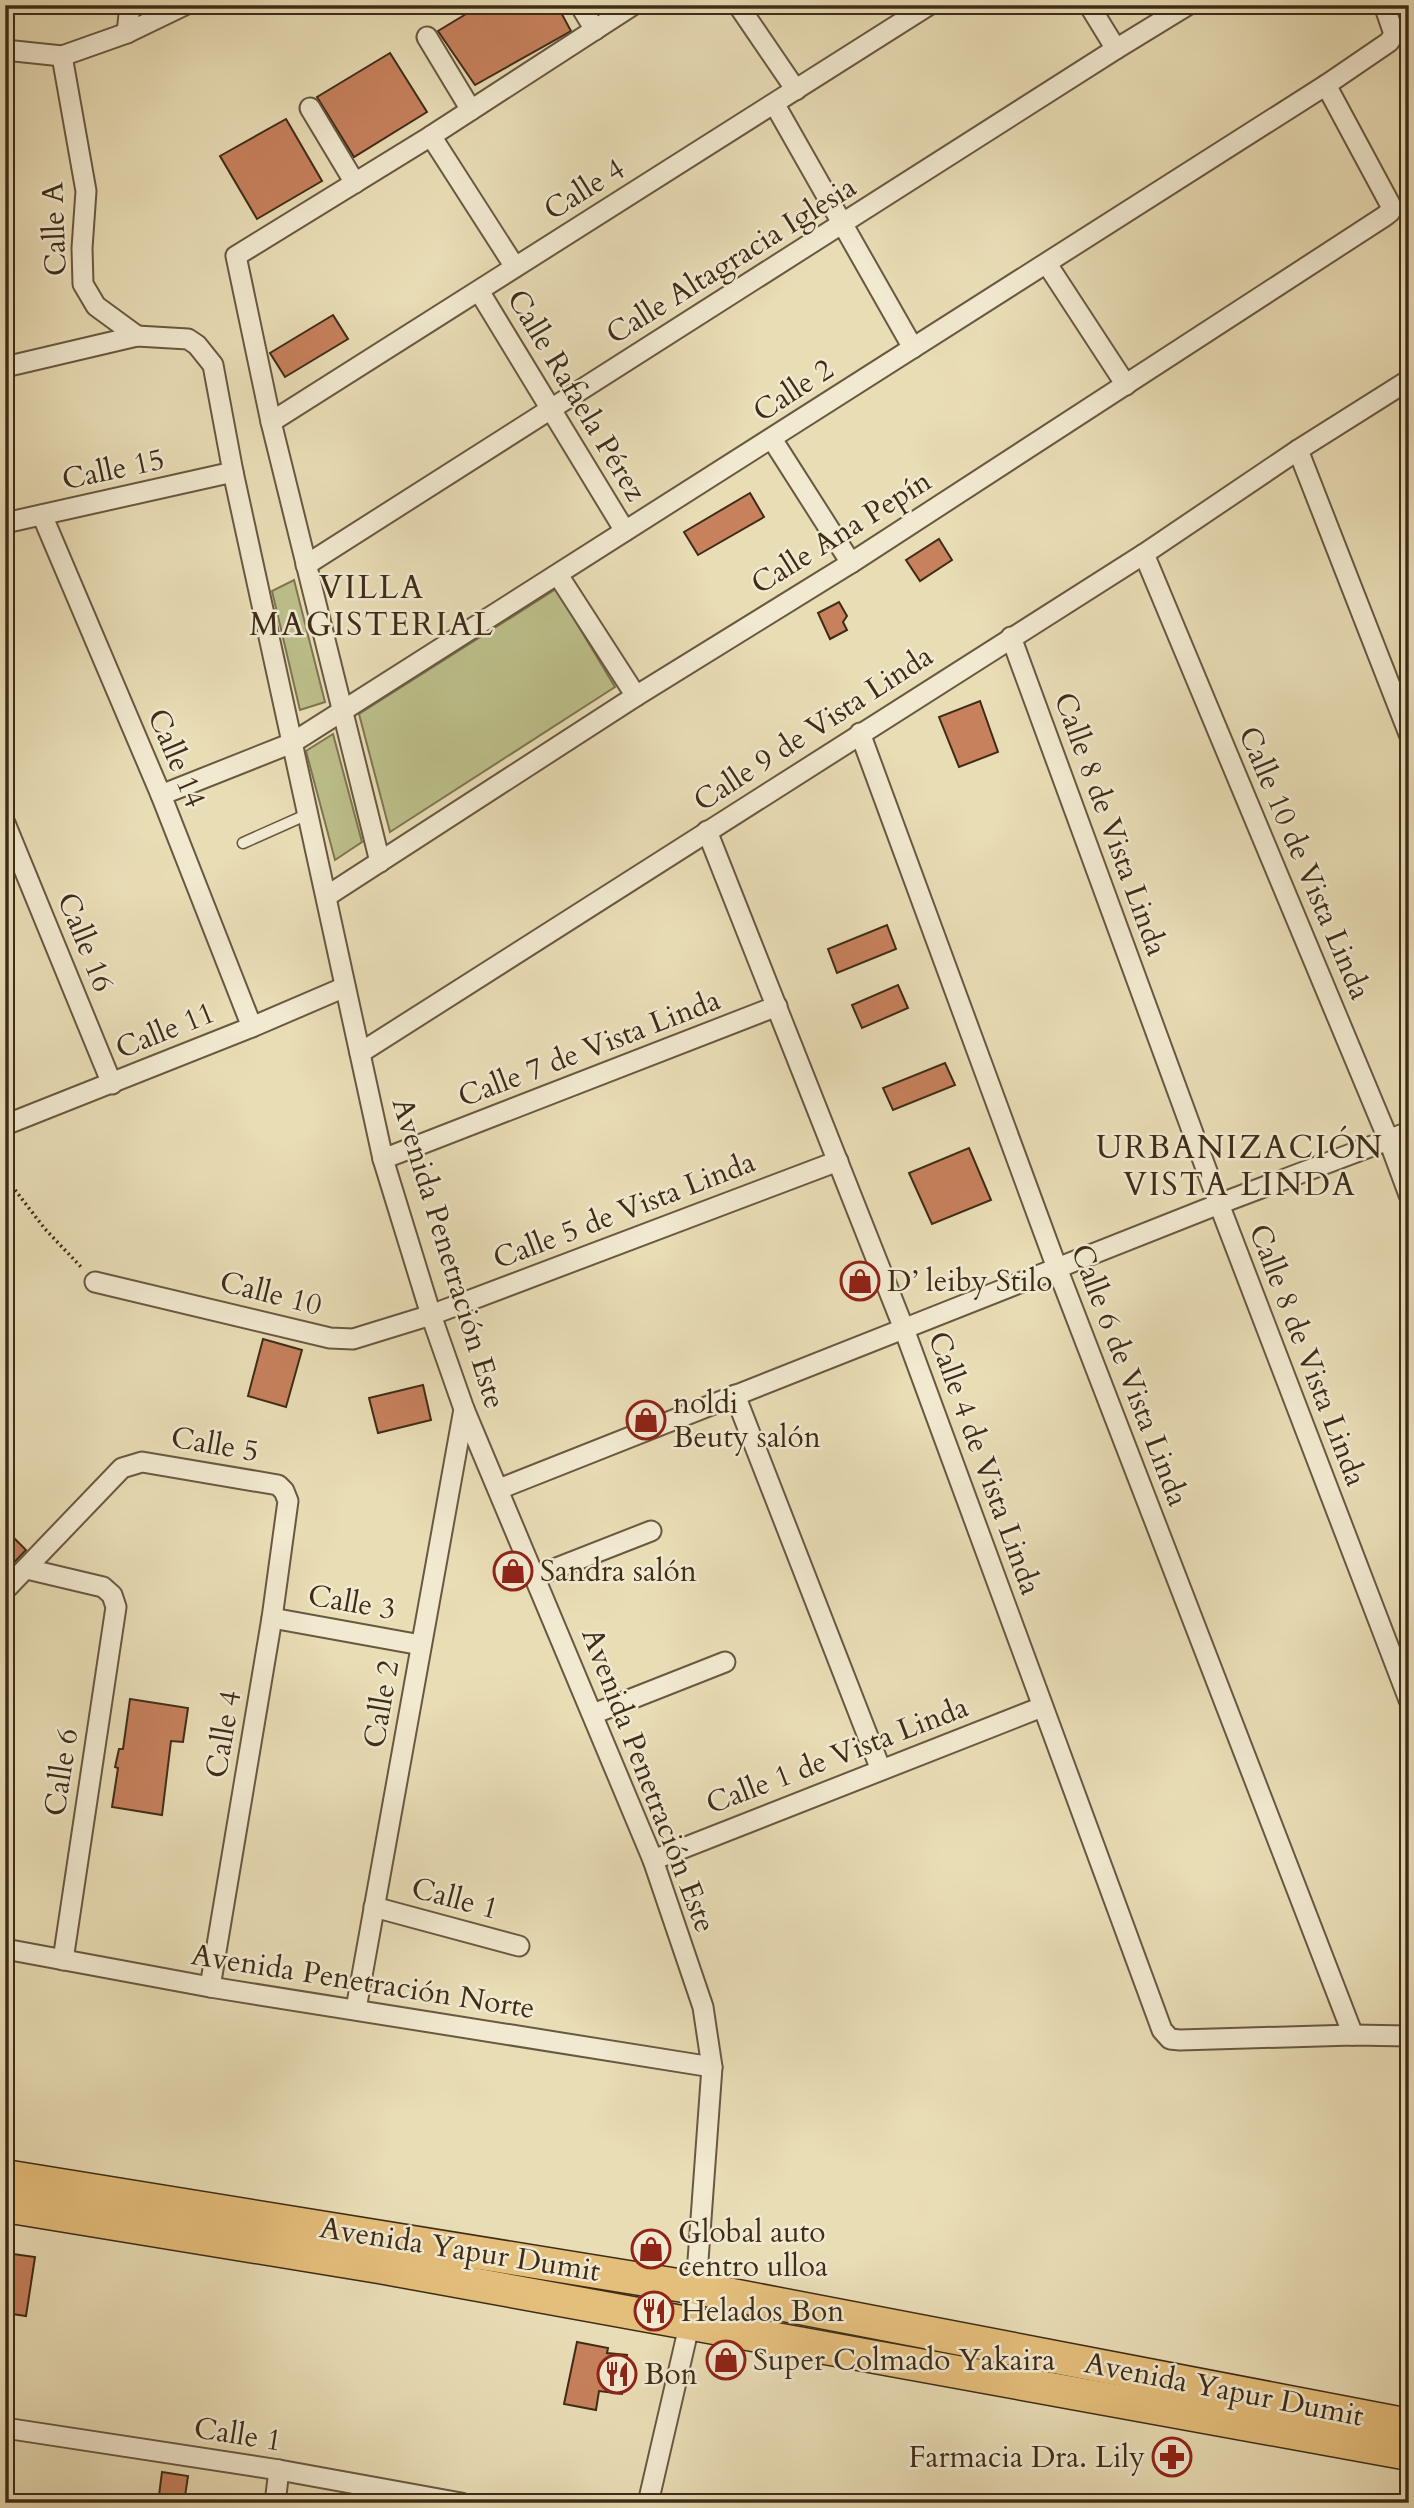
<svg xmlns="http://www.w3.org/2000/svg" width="1414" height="2508" font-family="Cardo,serif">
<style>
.green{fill:#bcbf8a;stroke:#7d7651;stroke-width:2}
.building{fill:#c7815d;stroke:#3e2c18;stroke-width:2}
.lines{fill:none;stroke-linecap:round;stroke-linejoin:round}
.service-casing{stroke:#695840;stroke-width:13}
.minor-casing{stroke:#695840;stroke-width:23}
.primary-casing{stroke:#3e2c18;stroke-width:35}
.path{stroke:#3e2c18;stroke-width:3.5;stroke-dasharray:2 3.5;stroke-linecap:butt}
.service{stroke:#f1e9d0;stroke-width:10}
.minor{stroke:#f1e9d0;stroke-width:19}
.primary{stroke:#e4be7b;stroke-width:32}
.labels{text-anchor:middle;stroke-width:5;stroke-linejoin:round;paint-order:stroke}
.street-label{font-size:30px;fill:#3e2c18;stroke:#f1e9d0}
.poi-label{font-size:30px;fill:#3e2c18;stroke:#f1e9d0;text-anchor:start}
.neighbourhood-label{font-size:32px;letter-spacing:2px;fill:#3e2c18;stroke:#f1e9d0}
</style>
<rect width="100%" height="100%" fill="#e9ddb6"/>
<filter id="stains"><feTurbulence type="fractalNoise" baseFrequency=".00286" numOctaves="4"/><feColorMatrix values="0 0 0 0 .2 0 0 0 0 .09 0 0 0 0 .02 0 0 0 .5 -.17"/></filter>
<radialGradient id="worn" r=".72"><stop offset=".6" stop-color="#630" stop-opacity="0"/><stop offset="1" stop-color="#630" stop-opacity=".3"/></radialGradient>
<g class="green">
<polygon points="294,580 325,702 300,710 272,591"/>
<polygon points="556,589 615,687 390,832 359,714"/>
<polygon points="333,734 362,842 335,860 306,751"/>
</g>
<g class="building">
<polygon points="481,5 557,5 571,31 475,85 438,31"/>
<polygon points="390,53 427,112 354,157 317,97"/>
<polygon points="286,119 322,181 257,219 220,156"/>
<polygon points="333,315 348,339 285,377 270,353"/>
<polygon points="750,493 764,517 698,555 684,532"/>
<polygon points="939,539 952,560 920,581 906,560"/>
<polygon points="839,602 847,616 843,622 847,630 830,639 818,613"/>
<polygon points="980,701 998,752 959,767 939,717"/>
<polygon points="887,925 896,949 837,973 828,949"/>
<polygon points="898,985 908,1008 862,1028 852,1005"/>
<polygon points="945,1063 955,1085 893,1110 883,1088"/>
<polygon points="969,1148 991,1200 932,1224 909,1173"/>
<polygon points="263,1339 302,1350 286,1407 248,1396"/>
<polygon points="423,1385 431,1420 378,1433 369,1398"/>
<polygon points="5,1529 26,1550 5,1572"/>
<polygon points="130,1699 188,1708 183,1742 171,1741 162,1815 112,1807 118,1768 115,1767 119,1749 123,1749"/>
<polygon points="13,2254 35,2257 26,2316 5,2313"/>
<polygon points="577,2342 608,2348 607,2353 627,2355 622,2394 599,2391 596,2410 564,2404"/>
<polygon points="1164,2445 1185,2448 1181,2470 1160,2466"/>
<polygon points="162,2472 188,2476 184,2503 158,2503"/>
</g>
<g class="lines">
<defs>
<polyline id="service" points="243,843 308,814"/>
<g id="minor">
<polyline points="580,5 595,30"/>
<polyline points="738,5 796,90"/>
<polyline points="1089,5 1116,49"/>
<polyline points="127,33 130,5"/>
<polyline points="427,37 471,110"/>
<polyline points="5,50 62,56 127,33 185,5"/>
<polyline points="62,56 86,191 82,248 83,284 96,306 137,336"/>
<polyline points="775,105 913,348"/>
<polyline points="310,108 355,183"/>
<polyline points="431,136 515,267"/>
<polyline points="1047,264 1126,385"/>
<polyline points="479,291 625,531"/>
<polyline points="5,367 137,336 188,339 197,345 213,365 233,472 383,1159 431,1315 464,1409 653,1860 703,2007 712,2067 696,2288 690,2322 648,2503"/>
<polyline points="271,422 929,5"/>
<polyline points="772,439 851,563"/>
<polyline points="1298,450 1409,734"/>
<polyline points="42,515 161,795 252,1027"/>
<polyline points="5,523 233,472"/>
<polyline points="1144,554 1389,1141 1409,1195"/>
<polyline points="306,565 1116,49 1188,5"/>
<polyline points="558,575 636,696"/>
<polyline points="1011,637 1219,1204 1409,1700"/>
<polyline points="860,733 1057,1268 1353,2035"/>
<polyline points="161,795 292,743 1326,85 1389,42 1394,34 1384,5"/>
<polyline points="5,823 112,1084"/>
<polyline points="707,831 904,1329 1162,2030 1170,2039 1180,2040 1353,2035 1409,2036"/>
<polyline points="380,862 271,422 236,256 431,136 633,5"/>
<polyline points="327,896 636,696 851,563 1385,216 1390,212 1390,204 1326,85"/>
<polyline points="360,1053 1144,554 1298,450 1409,380"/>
<polyline points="5,1125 252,1027 345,987"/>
<polyline points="383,1159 777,1006"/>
<polyline points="95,1282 330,1338 353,1339 431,1315 838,1161"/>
<polyline points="735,1395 881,1770"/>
<polyline points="499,1489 1219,1204 1409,1132"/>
<polyline points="27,1569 103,1587 112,1595 116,1607 63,1960"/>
<polyline points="536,1576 651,1531"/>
<polyline points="5,1590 122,1468 142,1462 278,1485 284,1491 288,1501 272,1618 210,1987"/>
<polyline points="272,1618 421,1645"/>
<polyline points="593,1714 725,1662"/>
<polyline points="653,1860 1042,1707"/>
<polyline points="374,1907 519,1946"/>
<polyline points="5,1949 210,1987 712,2067"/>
<polyline points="356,2009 464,1409"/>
<polyline points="5,2428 279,2470 461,2503"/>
<polyline points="275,2503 279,2470"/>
</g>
<g id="primary">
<polyline points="5,2176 696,2288 1409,2425"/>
<polyline points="5,2206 379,2267 1409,2454"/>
</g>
</defs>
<use href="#service" class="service-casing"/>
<use href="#minor" class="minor-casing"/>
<use href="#primary" class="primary-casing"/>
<polyline class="path" points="5,1177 45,1229 83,1269"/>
<use href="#service" class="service"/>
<use href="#minor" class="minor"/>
<use href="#primary" class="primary"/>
</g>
<defs>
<symbol id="shop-ring" viewBox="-11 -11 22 22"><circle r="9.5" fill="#f1e9d0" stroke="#8f2418" stroke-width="1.5"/><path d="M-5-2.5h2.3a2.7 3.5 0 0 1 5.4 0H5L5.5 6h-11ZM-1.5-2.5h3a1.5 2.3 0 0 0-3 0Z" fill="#8f2418"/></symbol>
<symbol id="restaurant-ring" viewBox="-11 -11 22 22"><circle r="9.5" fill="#f1e9d0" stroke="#8f2418" stroke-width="1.5"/><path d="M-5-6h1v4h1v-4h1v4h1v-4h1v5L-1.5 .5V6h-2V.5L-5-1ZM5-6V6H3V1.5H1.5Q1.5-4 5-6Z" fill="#8f2418"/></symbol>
<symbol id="pharmacy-ring" viewBox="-11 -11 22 22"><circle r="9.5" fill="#f1e9d0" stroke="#8f2418" stroke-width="1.5"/><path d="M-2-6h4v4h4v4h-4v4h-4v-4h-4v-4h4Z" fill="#8f2418"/></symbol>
</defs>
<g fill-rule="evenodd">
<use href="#shop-ring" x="838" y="1259" width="44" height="44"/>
<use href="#shop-ring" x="624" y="1398" width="44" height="44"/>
<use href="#shop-ring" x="491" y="1549" width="44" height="44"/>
<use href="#shop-ring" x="629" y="2227" width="44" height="44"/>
<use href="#restaurant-ring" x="632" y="2289" width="44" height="44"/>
<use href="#shop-ring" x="704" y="2338" width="44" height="44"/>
<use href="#restaurant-ring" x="595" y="2352" width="44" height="44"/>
<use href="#pharmacy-ring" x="1150" y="2435" width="44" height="44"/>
</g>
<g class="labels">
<g class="street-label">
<text transform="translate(584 189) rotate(-32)" y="10">Calle 4</text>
<text transform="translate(54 229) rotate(-92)" y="10">Calle A</text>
<text transform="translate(731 260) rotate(-32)" y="10">Calle Altagracia Iglesia</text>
<text transform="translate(793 390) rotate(-33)" y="10">Calle 2</text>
<text transform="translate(577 395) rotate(59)" y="10">Calle Rafaela Pérez</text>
<text transform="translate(113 469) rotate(-12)" y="10">Calle 15</text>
<text transform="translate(841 532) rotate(-32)" y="10">Calle Ana Pepín</text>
<text transform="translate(813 728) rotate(-33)" y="10">Calle 9 de Vista Linda</text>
<text transform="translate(177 758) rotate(67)" y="10">Calle 14</text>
<text transform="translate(1111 824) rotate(70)" y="10">Calle 8 de Vista Linda</text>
<text transform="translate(1305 863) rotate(67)" y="10">Calle 10 de Vista Linda</text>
<text transform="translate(86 942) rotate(68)" y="10">Calle 16</text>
<text transform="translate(165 1030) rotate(-22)" y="10">Calle 11</text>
<text transform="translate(589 1048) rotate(-21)" y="10">Calle 7 de Vista Linda</text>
<text transform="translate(624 1210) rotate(-21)" y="10">Calle 5 de Vista Linda</text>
<text transform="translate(449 1253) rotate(73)" y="10">Avenida Penetración Este</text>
<text transform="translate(271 1293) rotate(14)" y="10">Calle 10</text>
<text transform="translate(1308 1355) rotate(69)" y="10">Calle 8 de Vista Linda</text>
<text transform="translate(1130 1375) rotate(69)" y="10">Calle 6 de Vista Linda</text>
<text transform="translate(215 1444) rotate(10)" y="10">Calle 5</text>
<text transform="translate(985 1463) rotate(70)" y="10">Calle 4 de Vista Linda</text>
<text transform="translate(352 1602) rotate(10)" y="10">Calle 3</text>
<text transform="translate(381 1704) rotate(-80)" y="10">Calle 2</text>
<text transform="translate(223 1734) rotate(-80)" y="10">Calle 4</text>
<text transform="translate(837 1755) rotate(-21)" y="10">Calle 1 de Vista Linda</text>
<text transform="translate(61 1772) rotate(-81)" y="10">Calle 6</text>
<text transform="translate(649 1780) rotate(69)" y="10">Avenida Penetración Este</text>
<text transform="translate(455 1898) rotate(15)" y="10">Calle 1</text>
<text transform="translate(363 1981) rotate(9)" y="10">Avenida Penetración Norte</text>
<text transform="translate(460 2249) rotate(9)" y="10">Avenida Yapur Dumit</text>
<text transform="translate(1224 2389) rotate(11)" y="10">Avenida Yapur Dumit</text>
<text transform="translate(238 2434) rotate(9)" y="10">Calle 1</text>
</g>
<g class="poi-label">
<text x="887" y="1291">D’ leiby Stilo</text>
<text x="673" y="1413">noldi<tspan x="673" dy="34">Beuty salón</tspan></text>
<text x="540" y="1581">Sandra salón</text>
<text x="678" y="2242">Global auto<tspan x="678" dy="34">centro ulloa</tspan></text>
<text x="681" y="2321">Helados Bon</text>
<text x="753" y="2370">Super Colmado Yakaira</text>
<text x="644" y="2384">Bon</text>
<text x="1145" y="2467" text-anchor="end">Farmacia Dra. Lily</text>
</g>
<g class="neighbourhood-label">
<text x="372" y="598">VILLA<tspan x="372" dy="37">MAGISTERIAL</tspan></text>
<text x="1240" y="1158">URBANIZACIÓN<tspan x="1240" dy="37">VISTA LINDA</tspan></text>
</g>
</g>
<rect width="1414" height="2508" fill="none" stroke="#e9ddb6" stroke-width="28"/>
<rect x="7" y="7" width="1400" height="2494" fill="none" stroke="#3e2c18" stroke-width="3.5"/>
<rect x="14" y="14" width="1386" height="2480" fill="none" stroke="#3e2c18" stroke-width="2"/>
<rect width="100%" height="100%" filter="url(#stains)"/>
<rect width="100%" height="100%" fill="url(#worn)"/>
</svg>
